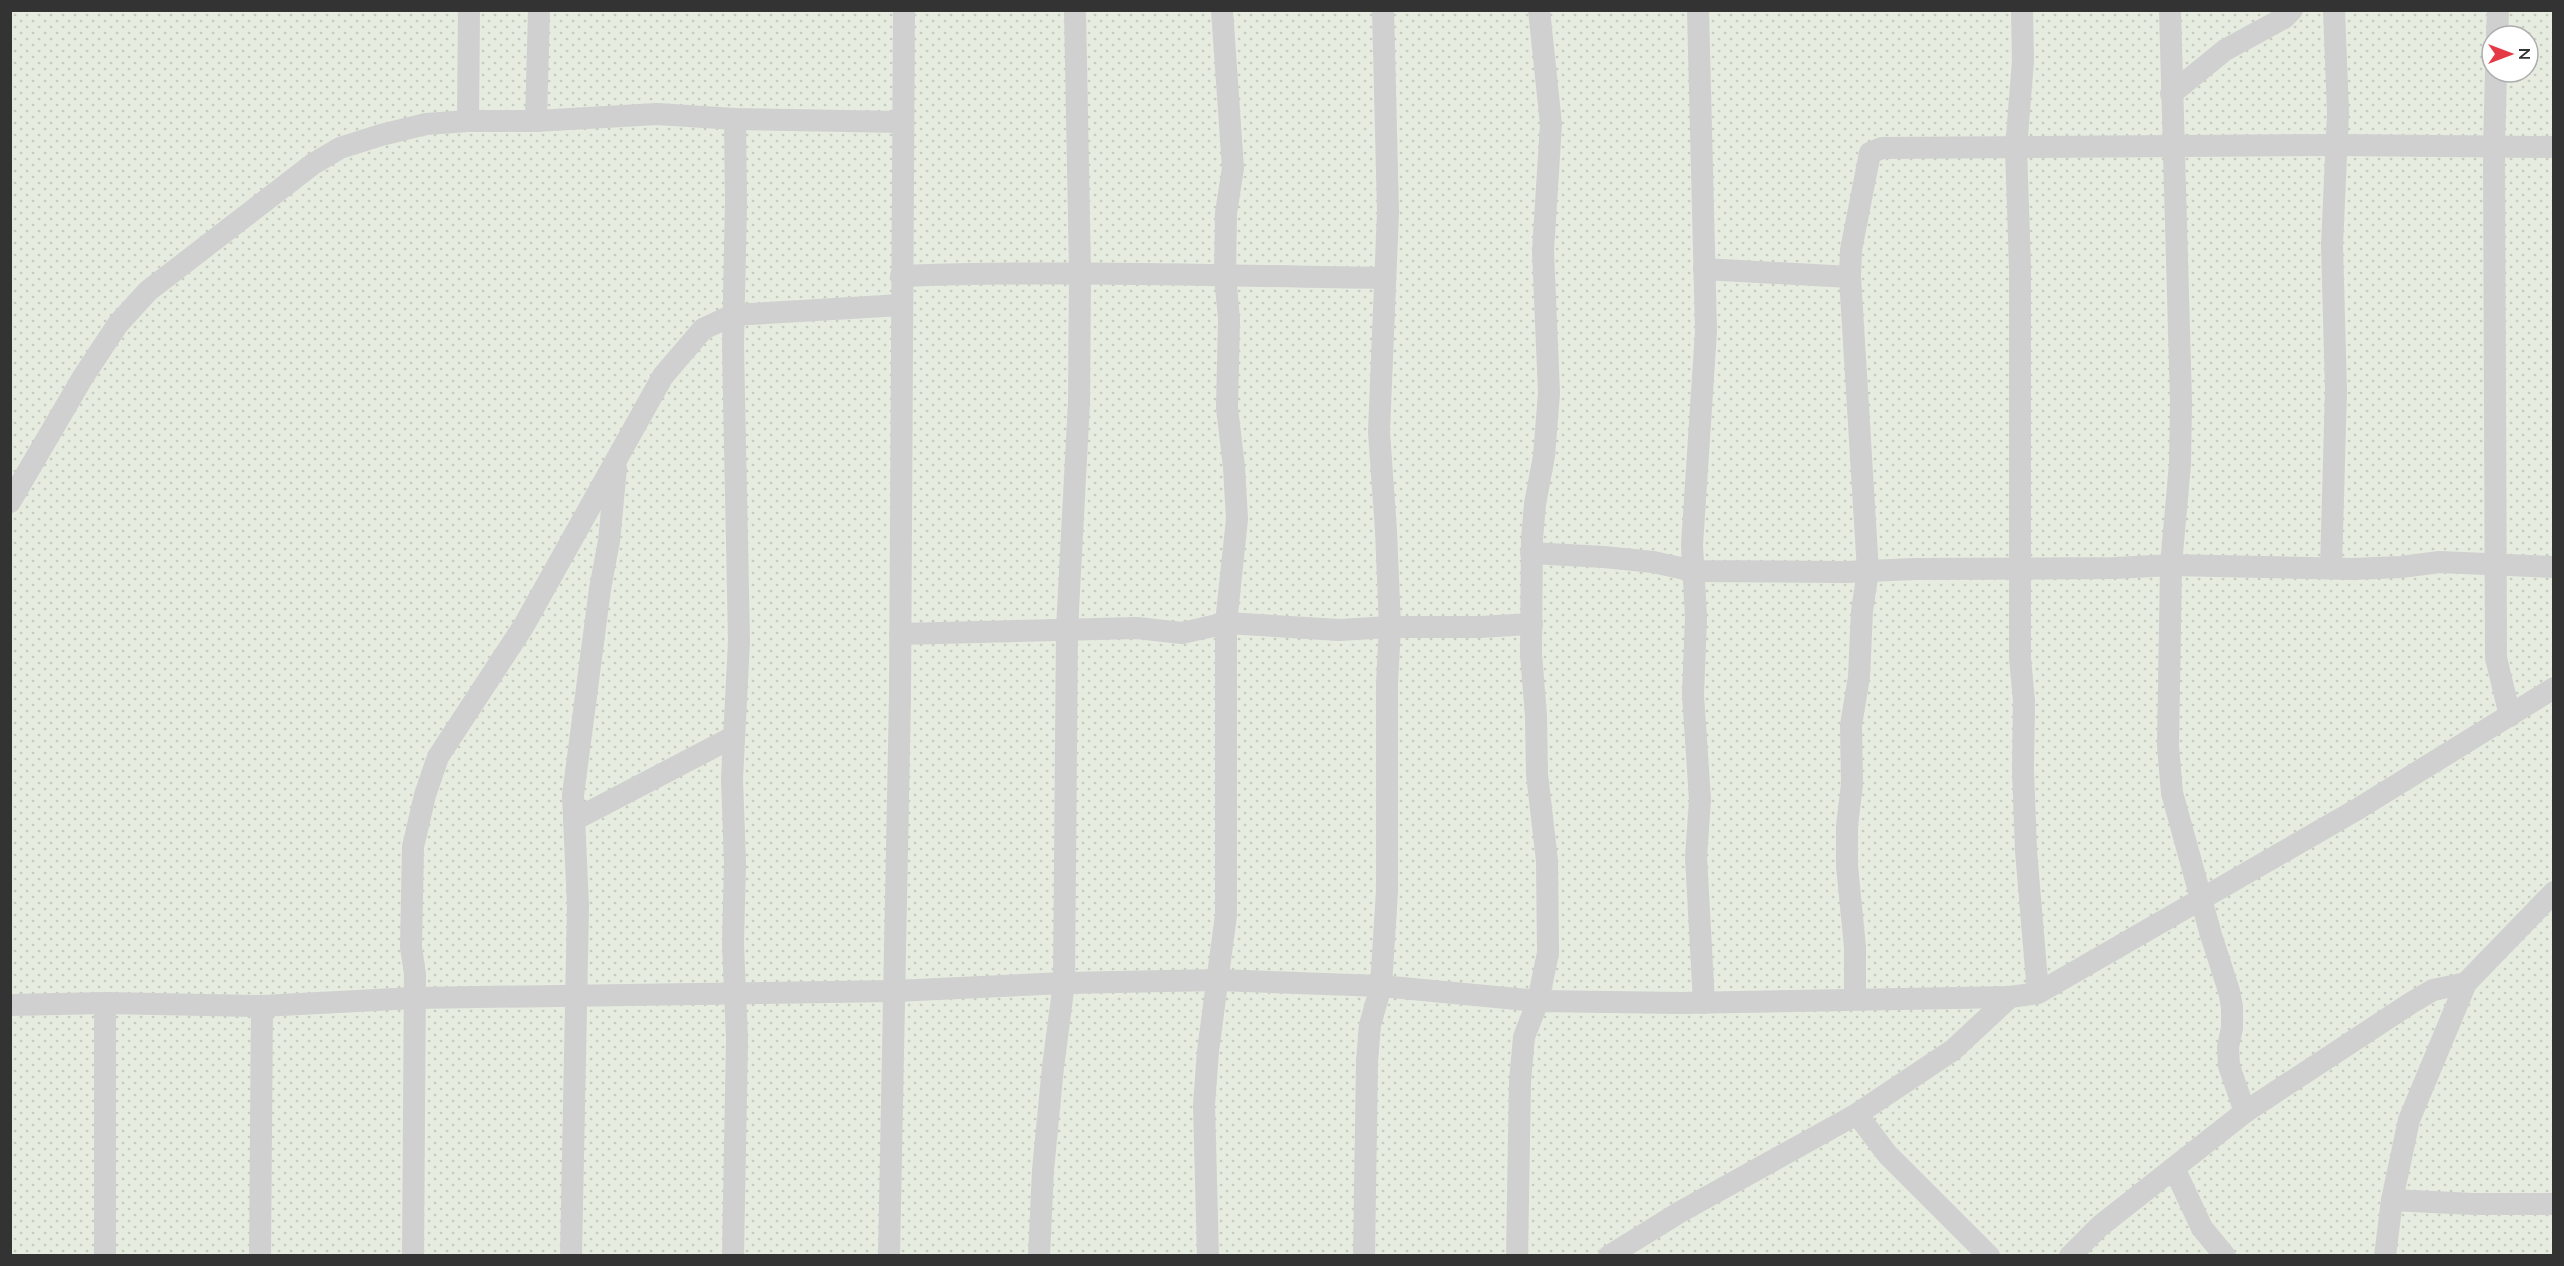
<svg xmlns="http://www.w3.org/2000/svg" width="2564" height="1266" font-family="Lato,sans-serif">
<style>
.grass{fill:url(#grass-dots);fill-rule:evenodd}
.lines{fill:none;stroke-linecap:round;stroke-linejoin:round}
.minor{stroke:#d0d0d0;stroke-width:22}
</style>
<defs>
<pattern id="grass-dots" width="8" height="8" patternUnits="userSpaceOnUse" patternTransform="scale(1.5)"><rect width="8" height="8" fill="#e6ecdf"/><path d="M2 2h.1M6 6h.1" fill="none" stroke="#c6cbc0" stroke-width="1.8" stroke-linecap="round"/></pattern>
</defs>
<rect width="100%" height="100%" fill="#fff"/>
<path class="grass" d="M11,11h2542v1244h-2542zM2492,36h36v36h-36z"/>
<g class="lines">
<g class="minor">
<polyline points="1698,10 1706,331 1692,545 1696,617 1693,695 1700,800 1696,857 1704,1003"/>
<polyline points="2022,10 2023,61 2016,148 2020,267 2020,658 2024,701 2023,769 2026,851 2038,993"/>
<polyline points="2170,10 2181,402 2180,464 2171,565 2168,746 2172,793 2211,935 2229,991 2232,1007 2232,1028 2228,1047 2229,1066 2245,1112"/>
<polyline points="2497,36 2498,10"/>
<polyline points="2496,72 2494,148 2496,658 2510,716"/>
<polyline points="2171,94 2225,50 2284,18 2292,10"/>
<polyline points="468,121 469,10"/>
<polyline points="536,121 539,10"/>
<polyline points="1704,269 1850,277"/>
<path d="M901,276c162,-6 323,0 484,2"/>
<polyline points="10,502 83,377 118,324 148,291 313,164 340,148 381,135 426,124 468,121 536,121 657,114 735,119 902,122"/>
<polyline points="1531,553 1604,557 1653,562 1694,571 1846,572 1914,569 2116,568 2171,565 2353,569 2401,567 2440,562 2554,567"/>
<polyline points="2331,568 2336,390 2332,245 2338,113 2334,10"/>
<polyline points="900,634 1137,628 1182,633 1226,623 1339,630 1390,627 1480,627 1532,624"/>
<polyline points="574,820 733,737"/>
<polyline points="1855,999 1855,947 1847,866 1847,826 1852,784 1851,725 1859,677 1862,611 1868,571 1850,277 1851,250 1870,153 1882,148 2336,145 2554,147"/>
<polyline points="10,1005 105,1003 262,1006 414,998 895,991 1064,983 1218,980 1381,986 1538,1001 1681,1003 2010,997 2038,993 2356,810 2554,688"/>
<polyline points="1857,1114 1887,1154 1989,1256"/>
<polyline points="2174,1168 2202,1228 2225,1256"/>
<polyline points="2392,1200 2473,1204 2554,1204"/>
<polyline points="105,1256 105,1003"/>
<polyline points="260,1256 262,1006"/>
<polyline points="413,1256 415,974 411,947 413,847 425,795 438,757 523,627 663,376 703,329 733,315 901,305"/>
<polyline points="571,1256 578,906 573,795 600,589 609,541 616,468"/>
<polyline points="733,1256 737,1039 733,944 735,863 732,779 739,641 733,346 736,203 735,119"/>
<polyline points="889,1256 900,696 904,10"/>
<polyline points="1039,1256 1043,1170 1053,1067 1064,983 1067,629 1079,402 1080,272 1075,10"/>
<polyline points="1208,1256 1204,1105 1208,1051 1226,915 1226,623 1237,519 1234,467 1227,408 1229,319 1225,276 1226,213 1233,168 1222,10"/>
<polyline points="1364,1256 1367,1061 1370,1025 1381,986 1387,891 1387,683 1390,627 1386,531 1379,432 1388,212 1383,10"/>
<polyline points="1517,1256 1520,1081 1524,1037 1538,1001 1548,953 1547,861 1537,774 1536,716 1531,654 1532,539 1535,504 1544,456 1549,393 1543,251 1551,124 1539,10"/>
<polyline points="1609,1256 1680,1212 1857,1114 1953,1050 2010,997"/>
<polyline points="2070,1256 2100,1226 2245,1112 2411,1003 2433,990 2466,983"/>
<polyline points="2385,1256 2392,1200 2409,1120 2466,983 2554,892"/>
</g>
</g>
<rect width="2564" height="1266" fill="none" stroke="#333333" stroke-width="24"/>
<g transform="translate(2510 54) rotate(90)"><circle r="28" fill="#ffffff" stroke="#adadad" stroke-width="1.5"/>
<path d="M0-4.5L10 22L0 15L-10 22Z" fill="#e63946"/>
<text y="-9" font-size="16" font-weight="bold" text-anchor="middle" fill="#333333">N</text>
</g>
</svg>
